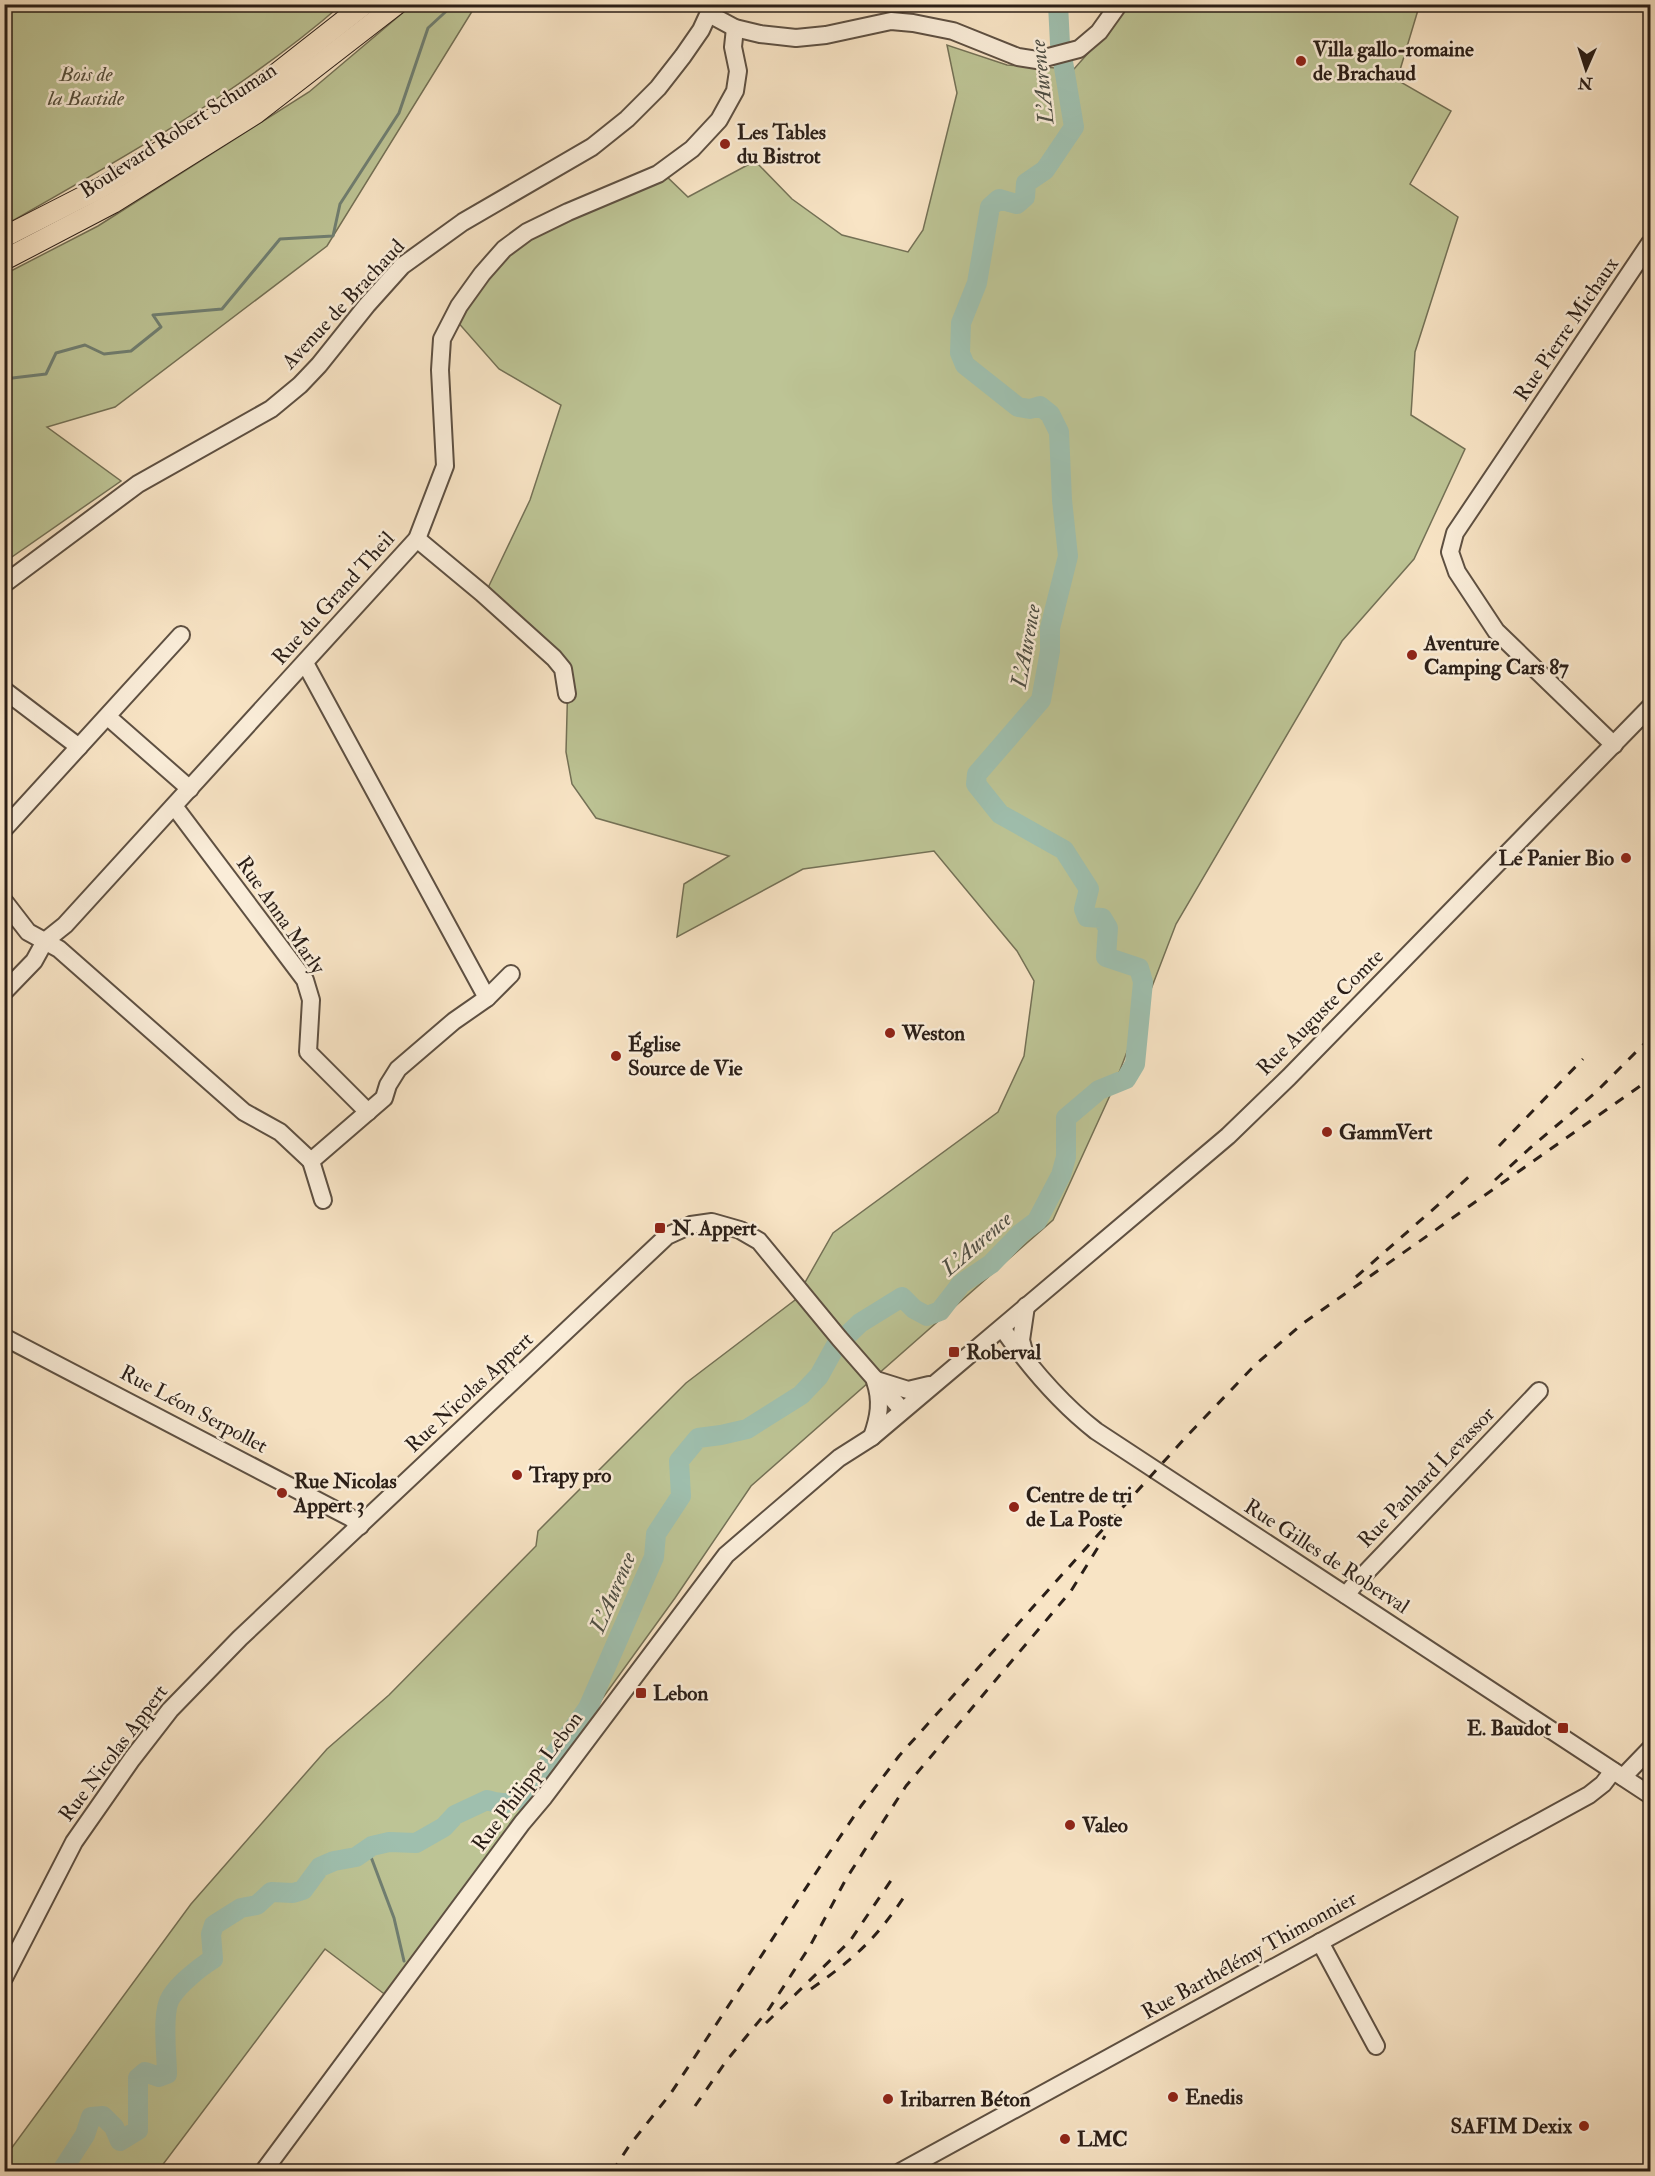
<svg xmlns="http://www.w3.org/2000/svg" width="1655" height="2176" font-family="'IM FELL Double Pica',serif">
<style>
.green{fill:#bdc495;stroke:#747156;stroke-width:1.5}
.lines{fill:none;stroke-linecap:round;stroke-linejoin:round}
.stream{stroke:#707f72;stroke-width:3}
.river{stroke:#9fbfae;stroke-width:20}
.minor-casing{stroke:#5e5042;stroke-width:20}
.major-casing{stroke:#2a1e17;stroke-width:22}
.minor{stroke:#faedd9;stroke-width:16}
.major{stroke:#f8e4c5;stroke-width:20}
.rail{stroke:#2a1e17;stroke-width:3;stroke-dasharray:10 10;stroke-linecap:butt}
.poi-dot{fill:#8f2418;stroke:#faedd9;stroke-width:2}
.labels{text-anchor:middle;stroke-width:5;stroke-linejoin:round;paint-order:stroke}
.poi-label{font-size:21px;font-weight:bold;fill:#2a1e17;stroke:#faedd9;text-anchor:start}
.park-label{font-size:21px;font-style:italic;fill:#56503d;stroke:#faedd9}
.street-label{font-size:21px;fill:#2a1e17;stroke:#faedd9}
.water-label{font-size:22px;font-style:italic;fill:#4d4e44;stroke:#faedd9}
</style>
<rect width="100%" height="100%" fill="#f8e4c5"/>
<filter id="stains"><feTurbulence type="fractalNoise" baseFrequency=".00333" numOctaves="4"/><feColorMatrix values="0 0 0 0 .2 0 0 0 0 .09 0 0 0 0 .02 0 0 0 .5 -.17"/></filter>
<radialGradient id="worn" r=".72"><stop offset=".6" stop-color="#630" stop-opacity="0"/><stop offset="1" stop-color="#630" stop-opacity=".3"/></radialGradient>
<g class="green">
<path d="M4,5l1,-1 336,1c-101,88 -220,154 -336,220z"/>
<polygon points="412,5 476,5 327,246 115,407 47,427 121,481 6,561 5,560 5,274 98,226 309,92"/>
<polygon points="1127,5 1416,5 1418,10 1397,80 1451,111 1410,184 1458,217 1415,352 1411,415 1465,449 1414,559 1342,641 1176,924 1112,1091 1053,1220 751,1486 675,1598 387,1996 325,1949 158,2171 5,2172 5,2157 191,1904 327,1749 389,1695 536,1546 538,1531 686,1383 795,1300 833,1233 998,1112 1024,1056 1034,981 1017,951 934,851 803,869 677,937 684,884 729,856 596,818 572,784 566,752 568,677 486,592 530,500 561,405 499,369 455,319 476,288 516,248 555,225 665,175 688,197 755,161 792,199 842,235 908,252 923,230 957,93 947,45 1007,65 1074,69 1121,16"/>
</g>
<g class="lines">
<g class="stream">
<polyline points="4,379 46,374 56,353 85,345 104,354 131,351 161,327 153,315 222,309 280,239 333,236 340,204 399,113 428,28 454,4"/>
<polyline points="368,1849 394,1918 404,1961"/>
</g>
<path class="river" d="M61,2172l24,-37 6,-18 12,-1 11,11 6,14 18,-11v-52l7,-6 14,5 8,-3c0,-19 -6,-62 4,-77 8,-13 29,-30 42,-38l-2,-25 3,-9 27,-17 16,-3 14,-13 22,1 10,-3 17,-23 14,-6 22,-4 16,-11 17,-4 27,1 28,-16 11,-12 32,-15c14,5 25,4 38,-4l63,-88 66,-151 2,-23 25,-38 -2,-35 19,-23 23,-3 26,-6 54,-34 18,-19 16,-29 25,-24 42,-26 12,12 13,7 13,-5 21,-27 30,-20 30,-31 16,-12 24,-46 5,-18v-39l33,-28 27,-11 9,-15 8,-82 -4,-14 -33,-11 2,-29 -6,-10 -15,-1 -3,-8 5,-20 -25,-39 -64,-36 -24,-30 1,-10 64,-74 9,-49v-23l18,-72 -6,-56 -3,-68 -9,-18 -10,-8 -10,3 -12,-2 -53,-42 -5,-12 1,-30 16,-40 13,-76 9,-8 18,5 8,-7 1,-14 19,-13 29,-43 -14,-83 -2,-40"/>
<defs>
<g id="minor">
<polyline points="709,14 735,28 760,34 796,38 826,35 891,21 913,23 953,31 1018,57 1037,60 1079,49 1099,32 1119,4"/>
<polyline points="417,539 482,593 554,658 563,669 567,694"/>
<polyline points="4,584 138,484 271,409 300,385 319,365 367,305 402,266 463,222 592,147 627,119 658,88 683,56 701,30 713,4"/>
<polyline points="305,663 487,998"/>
<polyline points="4,690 79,747"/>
<polyline points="108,717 190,789"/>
<polyline points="1614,745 1496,631 1457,572 1450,552 1455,533 1650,243"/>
<polyline points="174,806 305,980 311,1000 308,1052 368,1112"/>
<polyline points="4,829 181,635"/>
<polyline points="4,901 28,932 59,949 244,1112 280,1132 311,1161 384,1098 388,1085 398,1069 454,1021 487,998 511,974"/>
<polyline points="4,992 34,961 45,941 65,925 417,539 445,466 440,370 442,339 459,306 482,274 504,249 527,232 568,212 658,174 692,149 719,120 735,91 738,71 733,47 735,28"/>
<polyline points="311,1161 323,1200"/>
<path d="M1002,1328c26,37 58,75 94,103l554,364"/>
<polyline points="4,1337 351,1518 360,1526"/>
<polyline points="1025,1355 1021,1340 1026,1306"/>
<polyline points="876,1380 908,1390 929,1385"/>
<path d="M872,1437c7,-20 10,-36 3,-56"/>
<polyline points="1346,1595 1355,1584 1539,1391"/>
<polyline points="1623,1777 1650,1749"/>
<polyline points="1320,1942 1376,2046"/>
<polyline points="4,1978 74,1842 132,1759 170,1710 240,1638 667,1236 691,1225 712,1222 740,1230 759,1241 839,1338 902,1410"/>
<polyline points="263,2172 522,1823 544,1797 726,1555 839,1458 872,1437 1228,1136 1289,1077 1650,707"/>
<polyline points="900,2172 1589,1795 1603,1784 1613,1771"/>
</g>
<g id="major">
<polyline points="4,237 102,187 244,99 365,4"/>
<polyline points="4,260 113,203 255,114 397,4"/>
</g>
</defs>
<use href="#minor" class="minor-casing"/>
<use href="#major" class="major-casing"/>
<use href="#minor" class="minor"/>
<use href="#major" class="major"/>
<g class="rail">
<polyline points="1499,1146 1583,1059"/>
<polyline points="1495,1180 1529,1149 1595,1093 1650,1038"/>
<polyline points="1356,1277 1446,1198 1475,1171"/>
<path d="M811,1989c44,-31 65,-50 95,-95"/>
<polyline points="766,2023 850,1941 894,1876"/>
<polyline points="695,2106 727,2060 769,2009 810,1946 846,1879 906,1786 1071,1591 1105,1536"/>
<polyline points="612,2172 629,2146 671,2093 827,1856 861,1806 899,1756 1185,1438 1255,1365 1302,1324 1650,1079"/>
</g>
</g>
<g class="poi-dot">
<circle cx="1301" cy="61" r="6"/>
<circle cx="725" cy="144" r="6"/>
<circle cx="1412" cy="655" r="6"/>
<circle cx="1626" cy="858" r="6"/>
<circle cx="890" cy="1033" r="6"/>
<circle cx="616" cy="1056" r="6"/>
<circle cx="1327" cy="1132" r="6"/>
<rect x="654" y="1222" width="12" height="12" rx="3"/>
<rect x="948" y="1346" width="12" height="12" rx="3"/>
<circle cx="517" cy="1475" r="6"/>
<circle cx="282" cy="1493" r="6"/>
<circle cx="1014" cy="1507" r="6"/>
<rect x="635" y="1687" width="12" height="12" rx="3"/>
<rect x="1557" y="1722" width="12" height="12" rx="3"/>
<circle cx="1070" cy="1825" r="6"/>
<circle cx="1173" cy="2097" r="6"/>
<circle cx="888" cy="2099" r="6"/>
<circle cx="1584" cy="2126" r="6"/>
<circle cx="1065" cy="2139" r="6"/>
</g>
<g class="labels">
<g class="poi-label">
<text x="1313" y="56">Villa gallo-romaine<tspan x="1313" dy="24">de Brachaud</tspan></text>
<text x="737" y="139">Les Tables<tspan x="737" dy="24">du Bistrot</tspan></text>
<text x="1424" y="650">Aventure<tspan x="1424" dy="24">Camping Cars 87</tspan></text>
<text x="1614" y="865" text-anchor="end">Le Panier Bio</text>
<text x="902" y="1040">Weston</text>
<text x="628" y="1051">Église<tspan x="628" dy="24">Source de Vie</tspan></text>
<text x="1339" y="1139">GammVert</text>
<text x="672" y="1235">N. Appert</text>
<text x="966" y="1359">Roberval</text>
<text x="529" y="1482">Trapy pro</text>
<text x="294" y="1488">Rue Nicolas<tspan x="294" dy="24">Appert 3</tspan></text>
<text x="1026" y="1502">Centre de tri<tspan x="1026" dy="24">de La Poste</tspan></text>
<text x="653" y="1700">Lebon</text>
<text x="1551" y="1735" text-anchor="end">E. Baudot</text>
<text x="1082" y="1832">Valeo</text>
<text x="1185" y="2104">Enedis</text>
<text x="900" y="2106">Iribarren Béton</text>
<text x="1572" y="2133" text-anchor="end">SAFIM Dexix</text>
<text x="1077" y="2146">LMC</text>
</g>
<g class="park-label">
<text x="86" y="81">Bois de<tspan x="86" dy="24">la Bastide</tspan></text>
</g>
<g class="street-label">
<text transform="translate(178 130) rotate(-33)" y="7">Boulevard Robert Schuman</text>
<text transform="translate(343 304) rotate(-47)" y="7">Avenue de Brachaud</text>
<text transform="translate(1566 329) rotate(-56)" y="7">Rue Pierre Michaux</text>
<text transform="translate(333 598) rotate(-48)" y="7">Rue du Grand Theil</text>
<text transform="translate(281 915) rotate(55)" y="7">Rue Anna Marly</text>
<text transform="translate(1320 1012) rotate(-45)" y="7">Rue Auguste Comte</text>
<text transform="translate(469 1392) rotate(-43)" y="7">Rue Nicolas Appert</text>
<text transform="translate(194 1409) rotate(28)" y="7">Rue Léon Serpollet</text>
<text transform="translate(1426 1477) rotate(-46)" y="7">Rue Panhard Levassor</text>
<text transform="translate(1327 1556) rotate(33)" y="7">Rue Gilles de Roberval</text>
<text transform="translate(113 1753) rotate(-53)" y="7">Rue Nicolas Appert</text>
<text transform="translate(527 1781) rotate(-53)" y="7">Rue Philippe Lebon</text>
<text transform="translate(1249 1955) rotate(-29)" y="7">Rue Barthélémy Thimonnier</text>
</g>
<g class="water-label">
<text transform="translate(1041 82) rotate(-96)" y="8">L'Aurence</text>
<text transform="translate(1025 646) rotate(-80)" y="8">L'Aurence</text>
<text transform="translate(976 1243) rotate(-41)" y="8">L'Aurence</text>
<text transform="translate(612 1592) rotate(-67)" y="8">L'Aurence</text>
</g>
</g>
<rect width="1655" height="2176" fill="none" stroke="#f8e4c5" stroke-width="24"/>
<rect x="6" y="6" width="1643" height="2164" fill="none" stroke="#2a1e17" stroke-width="3"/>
<rect x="12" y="12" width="1631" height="2152" fill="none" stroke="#2a1e17" stroke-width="1.5"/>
<g transform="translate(1586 69) rotate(183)" stroke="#faedd9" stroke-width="4.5" paint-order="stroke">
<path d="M0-4.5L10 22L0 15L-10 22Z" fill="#2a1e17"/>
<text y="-9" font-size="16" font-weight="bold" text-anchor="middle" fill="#2a1e17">N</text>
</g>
<rect width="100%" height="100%" filter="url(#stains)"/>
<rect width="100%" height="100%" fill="url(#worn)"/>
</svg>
